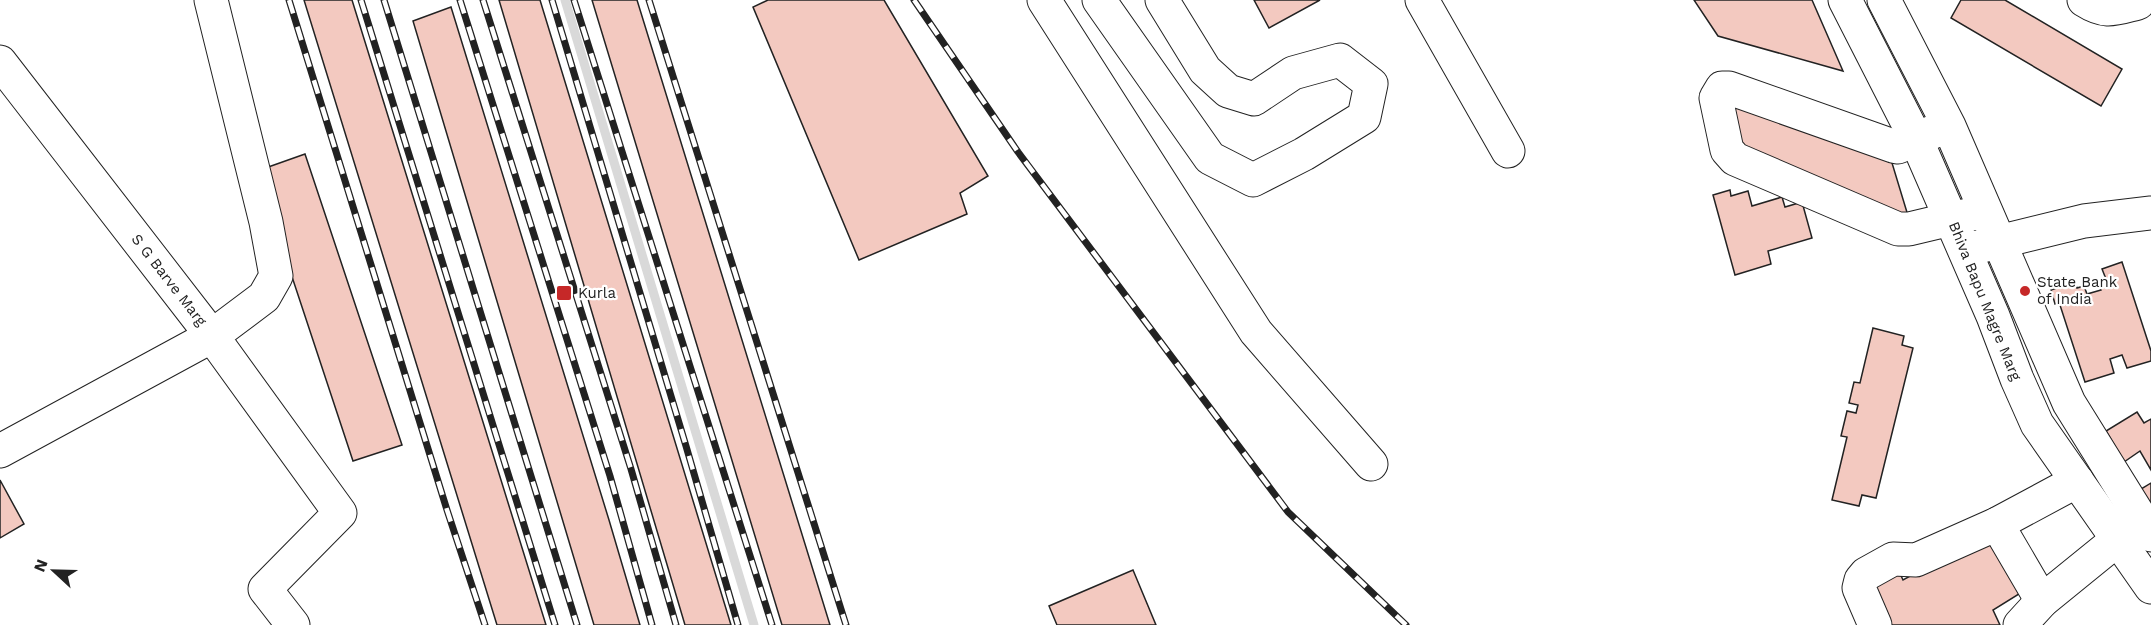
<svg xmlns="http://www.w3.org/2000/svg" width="2151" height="625" font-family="'Work Sans',sans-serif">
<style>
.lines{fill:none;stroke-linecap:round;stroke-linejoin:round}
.stream{stroke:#d9d9d9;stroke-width:9}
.building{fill:#f3c9c0;stroke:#222;stroke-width:1.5}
.minor-casing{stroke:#222;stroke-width:35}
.minor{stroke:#fff;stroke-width:33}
.rail-casing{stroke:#222;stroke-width:7}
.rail{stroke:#fff;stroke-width:4.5;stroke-dasharray:14;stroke-linecap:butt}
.poi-dot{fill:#c62828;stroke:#fff;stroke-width:2}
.labels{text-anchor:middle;stroke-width:4.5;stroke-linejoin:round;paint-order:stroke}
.street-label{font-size:15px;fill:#222;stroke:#fff}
.poi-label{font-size:15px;fill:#222;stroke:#fff;text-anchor:start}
</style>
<rect width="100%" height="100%" fill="#fff"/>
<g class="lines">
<polyline class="stream" points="565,0 754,625"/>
</g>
<g class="building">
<polygon points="304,0 352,0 546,625 497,625"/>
<polygon points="499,0 540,0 731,625 685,625"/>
<polygon points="592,0 637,0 830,625 782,625"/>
<polygon points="768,0 884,0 988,176 960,193 967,214 859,260 753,7"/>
<polygon points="1254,0 1320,0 1269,28"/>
<polygon points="1694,0 1812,0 1843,71 1718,36"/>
<polygon points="1961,0 2005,0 2122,69 2101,106 1951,18"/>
<polygon points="451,7 609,520 640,625 594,625 413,21"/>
<polygon points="1722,96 1889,153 1909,219 1737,149"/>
<polygon points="305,154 402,445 353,461 257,171"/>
<polygon points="1730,190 1731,196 1748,191 1752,206 1782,197 1785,207 1802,202 1812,238 1768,251 1771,264 1735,275 1713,195"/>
<polygon points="2122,262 2151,351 2151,361 2127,368 2122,355 2110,359 2114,373 2085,382 2059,302 2055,304 2051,290 2075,282 2077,288 2084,286 2087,294 2101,290 2098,281 2106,279 2102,269"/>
<polygon points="1873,328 1904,336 1902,345 1913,348 1876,498 1862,495 1859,506 1832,500 1847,437 1841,436 1847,411 1856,413 1858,405 1849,403 1854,382 1860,383"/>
<polygon points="2137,412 2144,423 2151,419 2151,470 2140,451 2124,462 2106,431"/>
<polygon points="0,480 24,524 0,538"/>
<polygon points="2151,483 2151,507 2141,489"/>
<polygon points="1993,531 2019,594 1993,610 2000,625 1886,625 1866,585 1898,569 1903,580"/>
<polygon points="1133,570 1156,625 1057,625 1049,606"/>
</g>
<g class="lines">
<defs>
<g id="minor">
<polyline points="211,0 266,222 276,276 264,297 212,336 340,513 265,589 293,625"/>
<polyline points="1044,0 1256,332 1371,464"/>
<polyline points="1099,0 1210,158 1253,180 1304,154 1364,117 1371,84 1340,60 1293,73 1254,99 1228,91 1205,70 1162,0"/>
<polyline points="1422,0 1508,151"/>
<polyline points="1845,0 1916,139 1993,316 2017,379 2037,424 2151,587"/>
<polyline points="1884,0 1949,126 2069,403 2151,535"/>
<path d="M2084,0c22,14 30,9 54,3l3,-3"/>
<polyline points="0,62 212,336 0,451"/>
<polyline points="1935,131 1898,147 1893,146 1729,88 1722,88 1716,98 1727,150 1735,159 1898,229 1909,229 1972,214"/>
<polyline points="1978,247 2084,221 2151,213"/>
<polyline points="1997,524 2042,601"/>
<polyline points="1875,625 1859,588 1861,580 1866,574 1893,559 1916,560 1997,524 2077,481"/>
<polyline points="2020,625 2042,601 2117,540"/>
</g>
</defs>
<use href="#minor" class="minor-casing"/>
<use href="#minor" class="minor"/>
<defs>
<g id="rail">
<polyline points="289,0 447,510 485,625"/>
<polyline points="361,0 555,625"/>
<polyline points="384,0 577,625"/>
<polyline points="460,0 610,476 652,625"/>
<polyline points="483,0 631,469 676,625"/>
<polyline points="552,0 686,446 738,625"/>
<polyline points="574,0 772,625"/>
<polyline points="649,0 846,625"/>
<polyline points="914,0 1018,152 1288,512 1406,625"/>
</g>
</defs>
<use href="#rail" class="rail-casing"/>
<use href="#rail" class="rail"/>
</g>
<g class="poi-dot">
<circle cx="2025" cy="291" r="6"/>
<rect x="556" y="285" width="16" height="16" rx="3"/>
</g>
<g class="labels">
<g class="street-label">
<text transform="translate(169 280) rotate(52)" y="5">S G Barve Marg</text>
<text transform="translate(1985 301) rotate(68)" y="5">Bhiva Bapu Magre Marg</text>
</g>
<g class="poi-label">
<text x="2037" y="287">State Bank<tspan x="2037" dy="17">of India</tspan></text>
<text x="578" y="298">Kurla</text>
</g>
</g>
<g transform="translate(54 571) rotate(292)" stroke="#ffffff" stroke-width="4.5" paint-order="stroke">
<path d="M0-4.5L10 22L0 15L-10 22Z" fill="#222222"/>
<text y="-9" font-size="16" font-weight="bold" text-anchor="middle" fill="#222222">N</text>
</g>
</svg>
